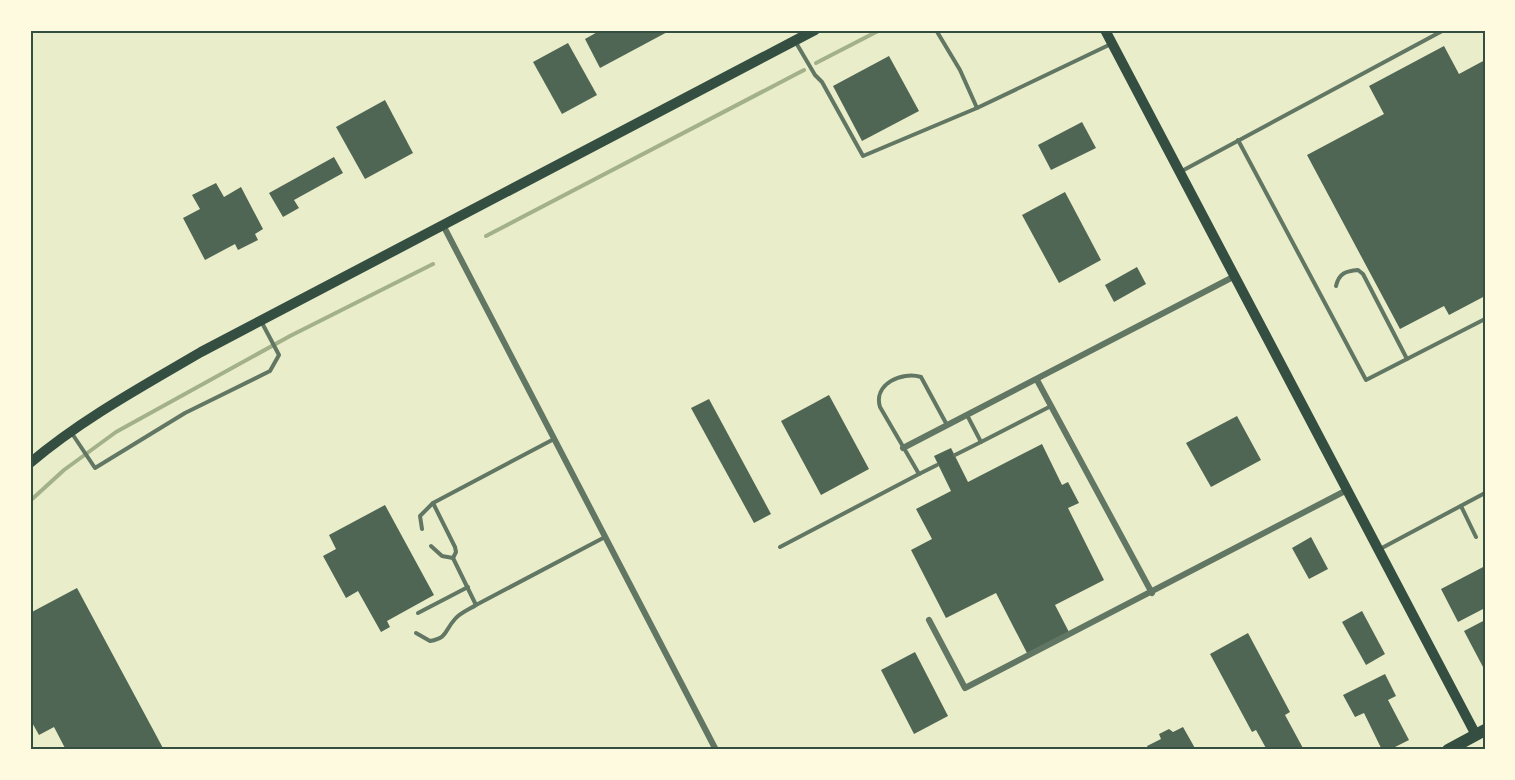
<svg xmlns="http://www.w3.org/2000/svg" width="1515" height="780" font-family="'PT Sans',sans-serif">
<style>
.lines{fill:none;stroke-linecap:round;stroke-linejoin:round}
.stream{stroke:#a3b18a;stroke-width:4}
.building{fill:#4f6655}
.service{stroke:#617663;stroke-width:4}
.minor{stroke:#617663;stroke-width:6}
.secondary{stroke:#344e41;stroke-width:10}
.primary{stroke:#344e41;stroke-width:12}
.neatline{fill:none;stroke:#344e41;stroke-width:2}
</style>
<rect width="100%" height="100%" fill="#e9edc9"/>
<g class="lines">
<g class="stream">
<polyline points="816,63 880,30"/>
<polyline points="486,236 804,70"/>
<polyline points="30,501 64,470 116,432 290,336 433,264"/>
</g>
</g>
<g class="building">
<polygon points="601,30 671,30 600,68 585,39"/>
<polygon points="568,43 597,95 562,114 533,62"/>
<polygon points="1444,46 1459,74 1485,60 1485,296 1449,315 1444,306 1400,329 1307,155 1384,114 1369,86"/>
<polygon points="889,56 919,111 862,141 833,86"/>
<polygon points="385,100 413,153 365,179 336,127"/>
<polygon points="1082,122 1096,148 1051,170 1038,145"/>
<polygon points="334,157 343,173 294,200 299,208 283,217 269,193"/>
<polygon points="216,183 224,197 241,187 263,229 255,234 258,240 238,250 235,244 205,260 183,218 200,209 192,195"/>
<polygon points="1065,192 1101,260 1059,283 1022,215"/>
<polygon points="1137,267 1146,284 1114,302 1105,285"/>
<polygon points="829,395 869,469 821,495 781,421"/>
<polygon points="709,399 771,514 754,523 691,408"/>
<polygon points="1237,416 1261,460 1211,487 1186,443"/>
<polygon points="1042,444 1062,485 1068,482 1079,503 1068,508 1104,580 1055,605 1070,634 1028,655 996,593 946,618 911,550 932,539 916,509 951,491 934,456 951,448 968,482"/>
<polygon points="385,505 434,595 387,621 390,627 381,632 358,591 346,598 323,556 336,549 329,535"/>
<polygon points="1311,537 1328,569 1309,579 1292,548"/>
<polygon points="1485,566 1485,608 1458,622 1441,589"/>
<polygon points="77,588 164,750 66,750 54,727 39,735 30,719 30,613"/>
<polygon points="1362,611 1385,654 1366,665 1342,622"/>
<polygon points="1485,620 1485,666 1483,667 1464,631"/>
<polygon points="1248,633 1290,712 1285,715 1304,750 1267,750 1256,730 1252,732 1210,654"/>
<polygon points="915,652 948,716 914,734 881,670"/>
<polygon points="1385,674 1396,696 1388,700 1409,740 1389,750 1382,750 1364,713 1355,717 1343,695"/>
<polygon points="1183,727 1196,750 1149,750 1147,746 1161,739 1159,734 1169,729 1173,732"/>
</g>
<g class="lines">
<g class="service">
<polyline points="936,30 960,70 977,108"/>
<polyline points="795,41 815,75 822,82 863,156 977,108 1111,44"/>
<polyline points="1238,140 1366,380 1485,319"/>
<polyline points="1180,172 1444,30"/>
<path d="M1336,286c3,-13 10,-15 22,-16l5,4 44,85"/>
<polyline points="71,432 95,468 185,413 270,371 279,355 261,321"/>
<polyline points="981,442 1051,406"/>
<polyline points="955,455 981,442 967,415"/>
<polyline points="919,474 937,465"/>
<polyline points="433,503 455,547 456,552 453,558"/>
<polyline points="1461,506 1476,537"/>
<polyline points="422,529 420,516 433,503 554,439"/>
<polyline points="431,546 442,556 453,558 476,605 605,537"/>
<path d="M780,547l139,-73 -39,-67c-7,-23 22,-36 41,-30l26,48"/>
<polyline points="1380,549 1485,493"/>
<polyline points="418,613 468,587"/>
<path d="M416,633l14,8c18,-3 14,-10 25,-22 5,-6 15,-10 21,-14"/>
</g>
<g class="minor">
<polyline points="443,225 716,750"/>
<polyline points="1037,380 1152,593"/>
<polyline points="903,448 1235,276"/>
<polyline points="929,620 965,688 1347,490"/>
</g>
<g class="secondary">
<polyline points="1105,30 1476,735"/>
<path d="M30,463c52,-44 113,-77 171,-111l614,-322"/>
</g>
<polyline class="primary" points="1448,750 1485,730"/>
</g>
<rect width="1515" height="780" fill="none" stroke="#fefae0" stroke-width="63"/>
<rect x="32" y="32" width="1452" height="716" class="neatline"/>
</svg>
